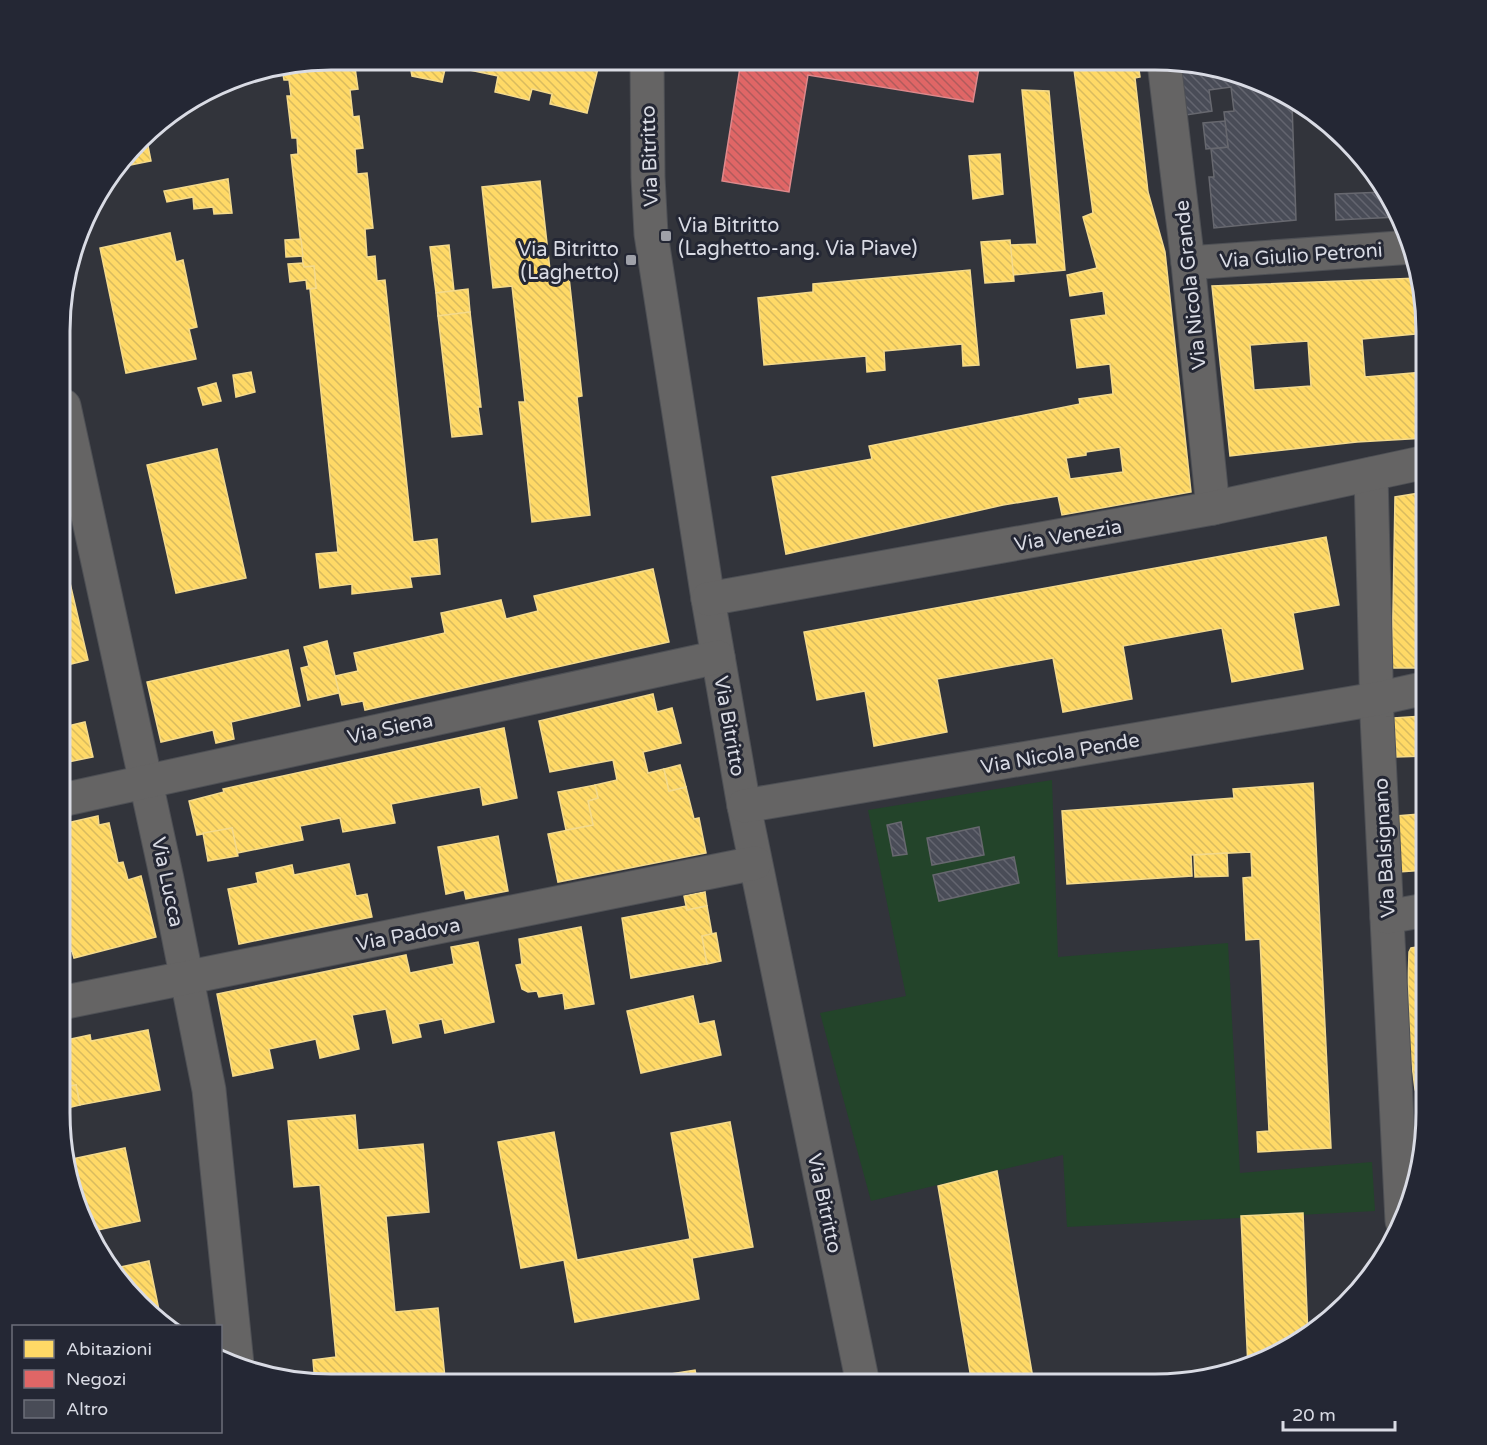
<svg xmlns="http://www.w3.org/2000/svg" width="1487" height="1445" font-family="'Varela Round',sans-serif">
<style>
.grass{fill:#23442a}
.homes{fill:url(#homes-back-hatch);stroke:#f4da8c;stroke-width:1.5;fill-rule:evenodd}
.shops{fill:url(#shops-back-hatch);stroke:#de898c;stroke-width:1.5}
.building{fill:url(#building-back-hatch);stroke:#67686f;stroke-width:1.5}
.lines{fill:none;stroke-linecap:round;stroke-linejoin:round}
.minor-casing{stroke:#4e5055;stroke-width:35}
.minor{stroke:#656464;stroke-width:33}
.poi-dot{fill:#9fa1a9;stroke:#242734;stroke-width:2}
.labels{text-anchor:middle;stroke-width:6;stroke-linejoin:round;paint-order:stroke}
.street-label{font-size:20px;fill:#d9dbe4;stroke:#242734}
.poi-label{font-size:20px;fill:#d9dbe4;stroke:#242734;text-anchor:start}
.rim{fill:none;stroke:#d9dbe4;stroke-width:3}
</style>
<defs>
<pattern id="homes-back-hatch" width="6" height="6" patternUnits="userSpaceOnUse" patternTransform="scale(1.5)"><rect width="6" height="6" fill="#ffd966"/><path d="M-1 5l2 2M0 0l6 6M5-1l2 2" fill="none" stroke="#d9bb5f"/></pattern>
<pattern id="shops-back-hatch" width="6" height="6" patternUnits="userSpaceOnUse" patternTransform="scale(1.5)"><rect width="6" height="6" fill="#e06666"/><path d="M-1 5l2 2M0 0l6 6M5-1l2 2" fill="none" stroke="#b05b5c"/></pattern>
<pattern id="building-back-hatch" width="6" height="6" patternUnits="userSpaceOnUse" patternTransform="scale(1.5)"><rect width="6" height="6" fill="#494c57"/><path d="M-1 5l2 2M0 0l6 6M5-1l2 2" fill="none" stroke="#63656f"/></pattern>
</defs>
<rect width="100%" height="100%" fill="#32343b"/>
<polygon class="grass" points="1052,780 1058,957 1228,943 1240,1173 1372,1162 1375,1211 1067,1227 1063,1155 871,1201 820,1013 906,996 868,810"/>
<g class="homes">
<polygon points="331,60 354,60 358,89 350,90 353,117 359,116 363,148 355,149 357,174 367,173 373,228 365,229 367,257 375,256 377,281 385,280 413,542 437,539 440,574 410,577 412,587 352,594 352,584 320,588 316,554 338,552 310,289 316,288 314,266 304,267 303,263 291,155 298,154 297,138 292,138 287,96 291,96 289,80 284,80 282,68"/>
<polygon points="409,60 582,61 599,64 587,113 550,104 552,94 532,89 529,100 495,92 498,76 446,65 442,82 412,76"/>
<path d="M1073,62l65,1 2,14 -5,1 13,114 17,60 26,240 -129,23 -4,-19 -55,9 -217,49 -14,-77 100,-18 -3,-13 211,-42 -1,-5 34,-5 -3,-30 -33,4 -6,-48 35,-5 -3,-24 -33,5 -3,-21 30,-7 -14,-51 10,-4zM1120,447l3,25 -53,7 -4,-21 20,-3v-3z"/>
<polygon points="1022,90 1049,91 1065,270 1013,275 1010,245 1037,244"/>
<polygon points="146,136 151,161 120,167"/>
<polygon points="1000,154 1003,194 973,199 969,156"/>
<polygon points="228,179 232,213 214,214 213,207 194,209 193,197 167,202 164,191"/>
<polygon points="540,181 551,279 569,277 582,396 577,397 590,515 532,522 519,402 525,402 512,286 493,288 482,187"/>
<polygon points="170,233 176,262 183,260 197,327 189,329 196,359 126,373 100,248"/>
<polygon points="301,239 303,256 286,257 285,240"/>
<polygon points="1010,240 1014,281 985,283 981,242"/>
<polygon points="449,245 454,291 436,293 430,247"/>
<polygon points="303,263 304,267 314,266 316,288 307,289 306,280 290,282 288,264"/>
<polygon points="970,270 979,365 963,366 962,344 884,351 885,370 867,372 866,356 764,365 758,298 813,292 813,284"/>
<path d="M1419,278l7,36v19l-64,6 3,38 59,-5v-3l2,-1v70l-69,4 -127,14 -18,-170zM1308,341l3,45 -57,4 -4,-45z"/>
<polygon points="468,289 470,312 438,316 436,293"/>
<polygon points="470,312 481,407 478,407 482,434 452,437 438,316"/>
<polygon points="251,372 255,392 236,397 233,375"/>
<polygon points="216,383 221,401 203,405 198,388"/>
<polygon points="217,449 246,578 176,593 147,465"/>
<polygon points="1426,492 1426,668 1392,668 1395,497"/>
<polygon points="1326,537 1339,605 1293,613 1303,669 1232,682 1222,628 1123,646 1132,699 1063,712 1053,658 937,679 947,732 874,746 865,691 817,700 804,632"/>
<polygon points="653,569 669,642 365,710 363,701 342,705 335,676 358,671 354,653 445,633 441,613 501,600 506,619 538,611 534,596"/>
<polygon points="70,583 88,660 63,666 64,585"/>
<polygon points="327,641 339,693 308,700 301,668 309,666 304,647"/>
<polygon points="288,650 300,706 231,722 234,739 216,743 213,730 161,742 147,682"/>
<polygon points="653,694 657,712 672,708 681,743 643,752 648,773 664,769 669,791 686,787 694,819 699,818 706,853 558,882 548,834 593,825 588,801 598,798 595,785 617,780 613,760 550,772 539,721"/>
<polygon points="1423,716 1424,727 1426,726 1426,756 1396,757 1394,718"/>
<polygon points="85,722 93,757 68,762 69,766 63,767 63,727"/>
<polygon points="504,728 517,798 483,805 480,787 391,804 395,823 343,832 340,818 300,826 303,840 237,853 232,828 197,835 189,801 224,792 223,789"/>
<polygon points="680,765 686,787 669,791 664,769"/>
<polygon points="1313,783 1331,1148 1258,1152 1257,1132 1269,1131 1260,939 1246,940 1243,878 1252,877 1251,852 1191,855 1192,876 1067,884 1062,811 1234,798 1233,789"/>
<polygon points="595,785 598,798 588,801 593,825 566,830 558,792"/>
<polygon points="1426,803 1426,870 1399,872 1396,816 1420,814 1419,804"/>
<polygon points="98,816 99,825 109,823 118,863 123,862 128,880 141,876 156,937 74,958 72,951 62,954 62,893 65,892 62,878 62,824"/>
<polygon points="232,828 238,856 208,861 203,833"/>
<polygon points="498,836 508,891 466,899 464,890 446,894 438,847"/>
<polygon points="1227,853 1228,876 1195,877 1194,855"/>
<polygon points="349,864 356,896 367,894 372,917 239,944 228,889 258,883 256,873 292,865 294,875"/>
<polygon points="705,892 707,906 687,910 684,896"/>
<polygon points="686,906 687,910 707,906 712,934 702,936 707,964 631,978 622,918"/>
<polygon points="581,927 594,1004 565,1009 563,993 539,997 537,991 528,992 522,989 516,965 522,964 519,939"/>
<polygon points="716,933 721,961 707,964 702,936"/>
<polygon points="1422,939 1426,939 1426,1109 1426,1105 1420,1104 1415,1089 1410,1050 1408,985 1409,952 1411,948 1417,947 1417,944"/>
<polygon points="478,942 494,1022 445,1033 442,1019 418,1024 421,1037 393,1043 386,1009 352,1015 359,1049 320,1058 316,1039 269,1049 273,1068 233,1076 217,994 406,955 410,973 454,964 451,947"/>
<polygon points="693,996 699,1024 714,1021 721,1055 641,1073 627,1011"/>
<polygon points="148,1030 160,1090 80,1105 76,1085 61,1088 61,1041 90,1035 91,1041"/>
<polygon points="76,1085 80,1105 67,1108 63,1087"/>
<polygon points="355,1115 358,1150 423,1144 429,1212 386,1216 395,1312 438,1308 445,1378 387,1384 315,1384 313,1360 336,1357 320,1185 294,1187 288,1121"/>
<polygon points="730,1122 753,1247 692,1258 699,1299 575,1322 564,1260 521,1268 498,1142 554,1132 577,1260 690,1239 671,1133"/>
<polygon points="125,1148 140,1221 89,1232 81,1217 67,1160"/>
<polygon points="997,1171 1034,1384 972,1384 938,1186"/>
<polygon points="1303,1213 1308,1336 1248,1368 1241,1216"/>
<polygon points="149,1261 160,1315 116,1279 111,1269"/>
<polygon points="695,1370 698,1384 608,1384"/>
</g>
<polygon class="shops" points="741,61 980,62 973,102 808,75 789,192 722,181"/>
<g class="building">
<polygon points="1179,62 1191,62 1291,96 1299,103 1292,103 1296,220 1214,228 1209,177 1214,177 1211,149 1228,147 1224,112 1234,111 1231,87 1209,90 1212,111 1186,115"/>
<polygon points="1225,121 1228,147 1206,149 1203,123"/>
<polygon points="1385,192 1398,217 1336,220 1335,194"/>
<polygon points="901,822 907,854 893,856 887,825"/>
<polygon points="979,827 984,855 932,865 927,838"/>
<polygon points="1014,857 1019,883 939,901 933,875"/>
</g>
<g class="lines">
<defs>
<g id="minor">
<polyline points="647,61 648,177 651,234 708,599 744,806 863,1384"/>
<polyline points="1164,62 1188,263 1213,508"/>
<polyline points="1188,263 1413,247"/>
<polyline points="64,406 167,879 209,1090 237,1364"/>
<polyline points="1371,474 1377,717 1402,1221"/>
<polyline points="708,599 1213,508 1426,462"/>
<polyline points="62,800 718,657"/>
<polyline points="744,806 1376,699 1426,688"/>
<polyline points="1387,917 1426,910"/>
<polyline points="61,1003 755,863"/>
</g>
</defs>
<use href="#minor" class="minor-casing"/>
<use href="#minor" class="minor"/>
</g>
<g class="poi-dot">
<rect x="660" y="230" width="12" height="12" rx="3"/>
<rect x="625" y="254" width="12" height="12" rx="3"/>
</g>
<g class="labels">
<g class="street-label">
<text transform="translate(649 156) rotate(-92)" y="7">Via Bitritto</text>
<text transform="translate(1301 255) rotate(-4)" y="7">Via Giulio Petroni</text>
<text transform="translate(1190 285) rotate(-96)" y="7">Via Nicola Grande</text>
<text transform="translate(1068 535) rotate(-10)" y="7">Via Venezia</text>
<text transform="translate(730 726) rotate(80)" y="7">Via Bitritto</text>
<text transform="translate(390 728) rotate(-12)" y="7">Via Siena</text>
<text transform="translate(1060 753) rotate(-10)" y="7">Via Nicola Pende</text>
<text transform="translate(1384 848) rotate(-93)" y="7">Via Balsignano</text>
<text transform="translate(168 882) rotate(78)" y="7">Via Lucca</text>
<text transform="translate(408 934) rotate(-11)" y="7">Via Padova</text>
<text transform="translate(825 1203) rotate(78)" y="7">Via Bitritto</text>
</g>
<g class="poi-label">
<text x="678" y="232">Via Bitritto<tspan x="678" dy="23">(Laghetto-ang. Via Piave)</tspan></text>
<text x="619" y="256" text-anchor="end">Via Bitritto<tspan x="619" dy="23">(Laghetto)</tspan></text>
</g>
</g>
<path d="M0 0H1487V1445H0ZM331 70H1155A261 261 0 0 1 1416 331V1113A261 261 0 0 1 1155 1374H331A261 261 0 0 1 70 1113V331A261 261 0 0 1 331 70Z" fill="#242734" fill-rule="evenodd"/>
<path class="rim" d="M331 70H1155A261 261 0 0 1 1416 331V1113A261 261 0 0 1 1155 1374H331A261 261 0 0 1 70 1113V331A261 261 0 0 1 331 70Z"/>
<rect x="12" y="1325" width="210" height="108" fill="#242734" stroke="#6c6f7a" stroke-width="1.5"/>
<rect x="24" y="1340" width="30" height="18" fill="#ffd966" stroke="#6c6f7a" stroke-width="1.5"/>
<text x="66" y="1355" font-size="18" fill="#d9dbe4">Abitazioni</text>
<rect x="24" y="1370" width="30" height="18" fill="#e06666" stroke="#6c6f7a" stroke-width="1.5"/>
<text x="66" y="1385" font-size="18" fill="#d9dbe4">Negozi</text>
<rect x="24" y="1400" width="30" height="18" fill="#494c57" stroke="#6c6f7a" stroke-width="1.5"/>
<text x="66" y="1415" font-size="18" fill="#d9dbe4">Altro</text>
<path d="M1283 1421v9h112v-9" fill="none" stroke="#d9dbe4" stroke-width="3"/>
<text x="1292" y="1421" font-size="18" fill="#d9dbe4" stroke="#242734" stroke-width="4.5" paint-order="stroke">20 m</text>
</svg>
